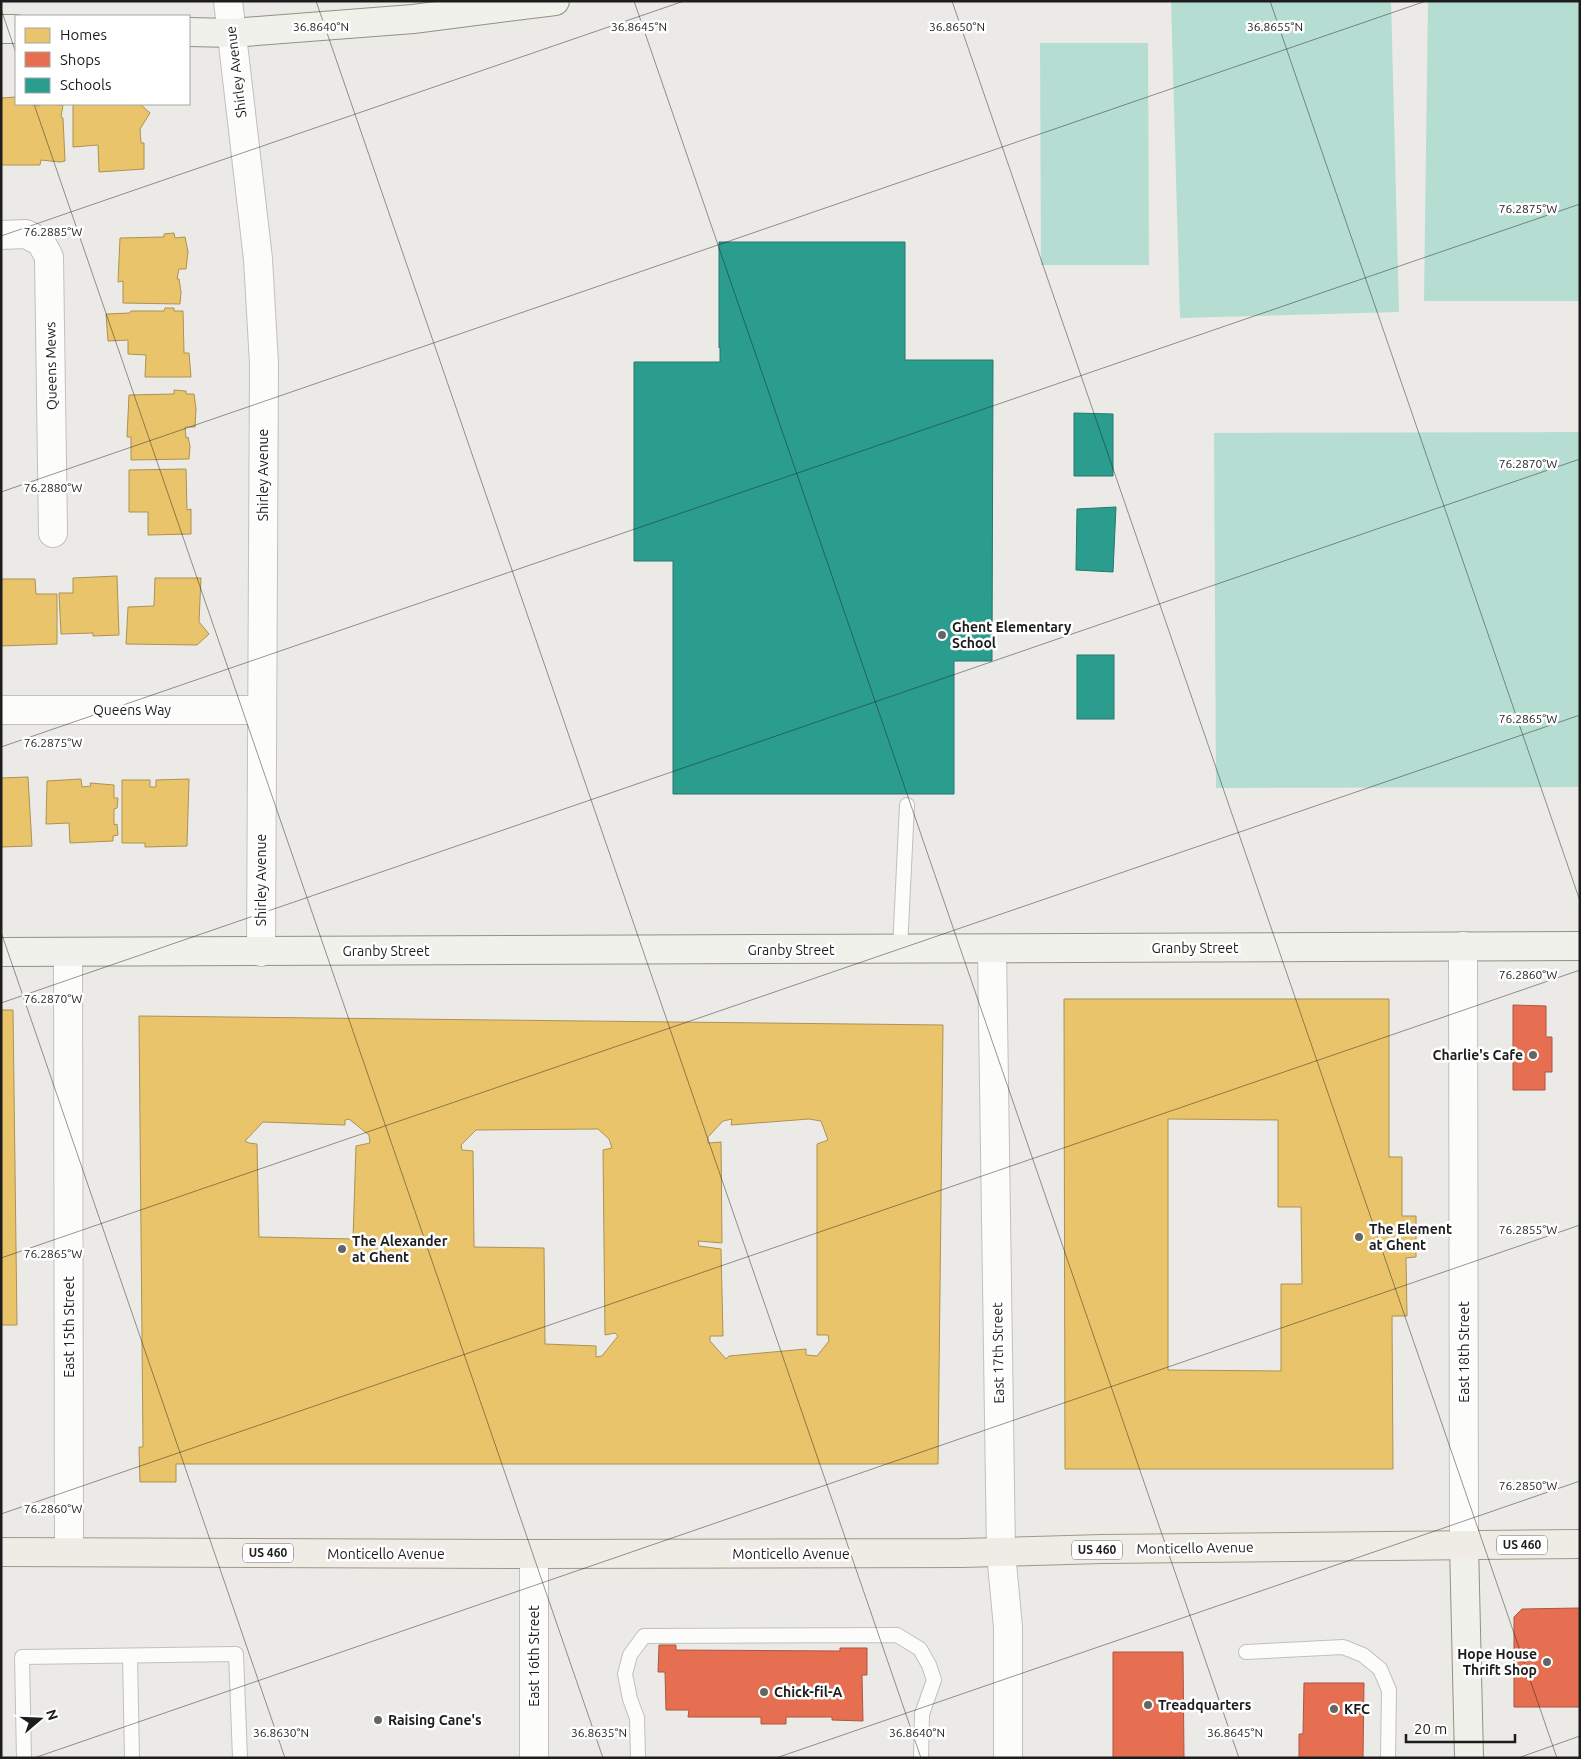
<svg xmlns="http://www.w3.org/2000/svg" width="1581" height="1759" font-family="Ubuntu,sans-serif">
<style>
.pitch{fill:#b6ddd1}
.homes{fill:#e9c46a;stroke:#ac9253;fill-rule:evenodd}
.shops{fill:#e76f51;stroke:#aa5641}
.schools{fill:#2a9d8f;stroke:#26776d}
.lines{fill:none;stroke-linecap:round;stroke-linejoin:round}
.lane-casing{stroke:#c1c0be;stroke-width:16}
.street-casing{stroke:#c1c0be;stroke-width:30}
.secondary-casing{stroke:#8f9380;stroke-width:30}
.primary-casing{stroke:#9e9986;stroke-width:30}
.lane{stroke:#fcfcfb;stroke-width:14}
.street{stroke:#fcfcfb;stroke-width:28}
.secondary{stroke:#f0f1eb;stroke-width:28}
.primary{stroke:#eeece5;stroke-width:28}
.ticks{fill:none;stroke:#1d1d1d;stroke-width:1;stroke-opacity:0.45}
.poi-dot{fill:#656563;stroke:#fff;stroke-width:2}
.labels{text-anchor:middle;stroke-width:5;stroke-linejoin:round;paint-order:stroke}
.shield{fill:#fff;stroke:#616161;stroke-width:1}
.shield-label{font-size:12px;font-weight:bold;fill:#1d1d1d}
.street-label{font-size:14px;fill:#1d1d1d;stroke:#fff}
.poi-label{font-size:14px;font-weight:bold;fill:#1d1d1d;stroke:#fff;text-anchor:start}
.ticks-label{font-size:12px;text-anchor:middle;fill:#1d1d1d;stroke:#fff;stroke-width:5;stroke-linejoin:round;paint-order:stroke}
</style>
<rect width="100%" height="100%" fill="#ebeae6"/>
<g class="pitch">
<polygon points="1171,1 1391,1 1399,312 1180,318"/>
<polygon points="1428,1 1580,1 1580,301 1424,301"/>
<polygon points="1040,43 1148,43 1149,265 1041,265"/>
<polygon points="1580,432 1580,787 1216,788 1214,433"/>
</g>
<g class="homes">
<polygon points="16,97 16,104 31,104 31,105 40,106 41,104 63,105 61,117 63,118 65,161 60,162 41,160 40,165 1,165 1,98"/>
<polygon points="73,104 140,104 150,113 140,129 141,143 144,143 144,169 99,172 98,145 73,147"/>
<polygon points="174,233 175,238 185,237 188,252 186,269 179,269 177,279 179,279 181,292 180,304 123,303 123,281 118,282 120,238 164,237 164,234"/>
<polygon points="165,308 174,308 174,311 183,311 184,353 189,353 191,377 145,377 146,355 128,354 128,340 108,341 106,314 130,313 131,311 164,311"/>
<polygon points="174,390 186,391 186,394 194,394 196,409 195,427 185,427 186,438 188,437 190,446 189,459 131,460 131,437 127,437 129,395 174,394"/>
<polygon points="186,469 187,510 191,509 191,534 148,535 148,512 129,512 129,470"/>
<polygon points="117,576 119,635 93,636 93,633 61,634 59,593 73,593 73,578"/>
<polygon points="155,578 201,578 199,622 209,634 197,645 126,644 128,607 154,606"/>
<polygon points="1,579 35,579 36,594 57,594 57,644 1,646"/>
<polygon points="28,777 32,846 1,847 1,778"/>
<polygon points="81,779 82,787 91,786 90,783 114,785 114,798 118,798 117,808 114,809 114,825 117,824 118,835 113,836 113,841 70,843 69,823 46,824 47,781"/>
<polygon points="189,779 187,846 145,847 145,843 122,843 122,780 150,780 150,787 156,787 156,780"/>
<path d="M1064,999h325v158h13v59h14v41l-10,1 1,58h-15l1,153h-328zM1168,1119l110,1v87h23l1,77h-21v87l-113,-1z"/>
<polygon points="1,1010 13,1010 17,1325 1,1325"/>
<path d="M139,1016l804,9 -5,439h-762v18h-36l-1,-35h4zM349,1119l20,16 1,8 -14,3 -3,93 -94,-2 -2,-93 -8,-1 -4,-2 18,-19 82,3v-5zM732,1119l-1,6 78,-6 12,2 7,19 -11,4v191h11l1,6 -12,15 -11,-1v-6l-77,7 -3,3 -16,-18v-5h13l-2,-87 -22,-3 -1,-5 24,2 -1,-101 -13,1v-6l15,-16zM598,1129l11,10 3,9 -9,2 2,185 10,-2 3,3 -16,20 -6,1v-11l-51,-2 -1,-96 -70,-1 -1,-96 -11,-1 -1,-5 15,-15z"/>
</g>
<g class="shops">
<polygon points="1513,1005 1546,1006 1546,1037 1552,1037 1552,1072 1545,1072 1545,1090 1513,1090"/>
<polygon points="1580,1608 1580,1707 1514,1707 1514,1617 1522,1609"/>
<polygon points="659,1645 676,1645 676,1650 840,1651 840,1648 867,1648 867,1675 862,1675 863,1721 832,1720 832,1717 786,1717 786,1724 761,1724 761,1717 688,1717 689,1710 666,1710 665,1672 658,1672"/>
<polygon points="1113,1652 1183,1652 1184,1758 1113,1758"/>
<polygon points="1304,1683 1364,1683 1363,1758 1299,1758 1299,1734 1303,1734"/>
</g>
<g class="schools">
<polygon points="719,242 905,242 905,360 993,360 992,661 954,661 954,794 673,794 673,561 634,561 634,362 720,362 720,347 719,348"/>
<polygon points="1074,413 1113,414 1113,476 1074,476"/>
<polygon points="1116,507 1113,572 1076,570 1077,509"/>
<rect x="1077" y="655" width="37" height="64"/>
</g>
<g class="lines">
<defs>
<g id="lane">
<polyline points="900,949 907,805"/>
<polyline points="1246,1652 1343,1647 1363,1655 1380,1669 1389,1690 1388,1758"/>
<polyline points="130,1656 132,1758"/>
<polyline points="24,1758 22,1657 236,1654 240,1758"/>
<polyline points="638,1758 637,1718 630,1699 625,1674 630,1655 644,1636 897,1635 920,1649 929,1665 934,1680 922,1714 921,1758"/>
</g>
<g id="street">
<polyline points="228,1 258,259 264,364 261,952"/>
<polyline points="1,235 26,234 41,242 49,257 53,533"/>
<polyline points="1,710 262,710"/>
<polyline points="1463,946 1464,1545"/>
<polyline points="992,949 1001,1553 1008,1627 1008,1758"/>
<polyline points="68,952 69,1552"/>
<polyline points="534,1758 534,1554"/>
</g>
<g id="secondary">
<polyline points="1,29 16,29"/>
<polyline points="189,32 232,33 413,19 555,1"/>
<polyline points="1,952 1580,946"/>
<polyline points="1464,1545 1469,1758"/>
</g>
<polyline id="primary" points="1,1552 534,1554 961,1553 1102,1549 1580,1544"/>
</defs>
<use href="#lane" class="lane-casing"/>
<use href="#street" class="street-casing"/>
<use href="#secondary" class="secondary-casing"/>
<use href="#primary" class="primary-casing"/>
<use href="#lane" class="lane"/>
<use href="#street" class="street"/>
<use href="#secondary" class="secondary"/>
<use href="#primary" class="primary"/>
</g>
<path class="ticks" d="M316,1l605,1757M634,1l605,1757M952,1l605,1757M1270,1l310,900M1,9l15,44M34,104l569,1654M1,236l683,-235M1,492l1425,-491M1,747l1579,-543M1,932l284,826M1,1003l1579,-544M1,1258l1579,-543M1,1514l1579,-544M34,1758l1546,-533M776,1758l804,-277M1518,1758l62,-22"/>
<g class="poi-dot">
<circle cx="942" cy="635" r="5"/>
<circle cx="1533" cy="1055" r="5"/>
<circle cx="1359" cy="1237" r="5"/>
<circle cx="342" cy="1249" r="5"/>
<circle cx="1547" cy="1662" r="5"/>
<circle cx="764" cy="1692" r="5"/>
<circle cx="1148" cy="1705" r="5"/>
<circle cx="1334" cy="1709" r="5"/>
<circle cx="378" cy="1720" r="5"/>
</g>
<g class="labels">
<g class="shield">
<rect x="1497" y="1535.5" width="50" height="19" rx="4"/>
<rect x="1072" y="1540.5" width="50" height="19" rx="4"/>
<rect x="243" y="1543.5" width="50" height="19" rx="4"/>
</g>
<g class="shield-label">
<text x="1522" y="1549">US 460</text>
<text x="1097" y="1554">US 460</text>
<text x="268" y="1557">US 460</text>
</g>
<g class="street-label">
<text transform="translate(236 72) rotate(-97)" y="5">Shirley Avenue</text>
<text transform="translate(51 366) rotate(-91)" y="5">Queens Mews</text>
<text transform="translate(263 475) rotate(-90)" y="5">Shirley Avenue</text>
<text x="132" y="715">Queens Way</text>
<text transform="translate(261 880) rotate(-90)" y="5">Shirley Avenue</text>
<text x="1195" y="953">Granby Street</text>
<text x="791" y="955">Granby Street</text>
<text x="386" y="956">Granby Street</text>
<text transform="translate(69 1327) rotate(-90)" y="5">East 15th Street</text>
<text transform="translate(1464 1352) rotate(-90)" y="5">East 18th Street</text>
<text transform="translate(998 1353) rotate(-91)" y="5">East 17th Street</text>
<text transform="translate(1195 1548) rotate(-1)" y="5">Monticello Avenue</text>
<text x="386" y="1559">Monticello Avenue</text>
<text x="791" y="1559">Monticello Avenue</text>
<text transform="translate(534 1656) rotate(-90)" y="5">East 16th Street</text>
</g>
<g class="poi-label">
<text x="952" y="632">Ghent Elementary<tspan x="952" dy="16">School</tspan></text>
<text x="1523" y="1060" text-anchor="end">Charlie's Cafe</text>
<text x="1369" y="1234">The Element<tspan x="1369" dy="16">at Ghent</tspan></text>
<text x="352" y="1246">The Alexander<tspan x="352" dy="16">at Ghent</tspan></text>
<text x="1537" y="1659" text-anchor="end">Hope House<tspan x="1537" dy="16">Thrift Shop</tspan></text>
<text x="774" y="1697">Chick-fil-A</text>
<text x="1158" y="1710">Treadquarters</text>
<text x="1344" y="1714">KFC</text>
<text x="388" y="1725">Raising Cane's</text>
</g>
</g>
<g class="ticks-label">
<text x="321" y="31">36.8640°N</text>
<text x="639" y="31">36.8645°N</text>
<text x="957" y="31">36.8650°N</text>
<text x="1275" y="31">36.8655°N</text>
<text x="1528" y="213">76.2875°W</text>
<text x="53" y="236">76.2885°W</text>
<text x="1528" y="468">76.2870°W</text>
<text x="53" y="492">76.2880°W</text>
<text x="1528" y="723">76.2865°W</text>
<text x="53" y="747">76.2875°W</text>
<text x="1528" y="979">76.2860°W</text>
<text x="53" y="1003">76.2870°W</text>
<text x="1528" y="1234">76.2855°W</text>
<text x="53" y="1258">76.2865°W</text>
<text x="1528" y="1490">76.2850°W</text>
<text x="53" y="1513">76.2860°W</text>
<text x="281" y="1737">36.8630°N</text>
<text x="599" y="1737">36.8635°N</text>
<text x="917" y="1737">36.8640°N</text>
<text x="1235" y="1737">36.8645°N</text>
</g>
<rect width="1581" height="1759" fill="none" stroke="#1d1d1d" stroke-width="5"/>
<rect x="15" y="15" width="175" height="90" fill="#ffffff" stroke="#a5a5a5"/>
<rect x="25" y="28" width="25" height="15" fill="#e9c46a" stroke="#a5a5a5"/>
<text x="60" y="40" font-size="15" fill="#1d1d1d">Homes</text>
<rect x="25" y="52" width="25" height="15" fill="#e76f51" stroke="#a5a5a5"/>
<text x="60" y="65" font-size="15" fill="#1d1d1d">Shops</text>
<rect x="25" y="78" width="25" height="15" fill="#2a9d8f" stroke="#a5a5a5"/>
<text x="60" y="90" font-size="15" fill="#1d1d1d">Schools</text>
<g transform="translate(40 1719) rotate(71)" stroke="#ffffff" stroke-width="4" paint-order="stroke">
<path d="M0-4L9 19L0 12L-9 19Z" fill="#1d1d1d"/>
<text y="-8" font-size="14" font-weight="bold" text-anchor="middle" fill="#1d1d1d">N</text>
</g>
<path d="M1406 1734v8h109v-8" fill="none" stroke="#1d1d1d" stroke-width="2.5"/>
<text x="1414" y="1734" font-size="15" fill="#1d1d1d" stroke="#ffffff" stroke-width="4" paint-order="stroke">20 m</text>
</svg>
